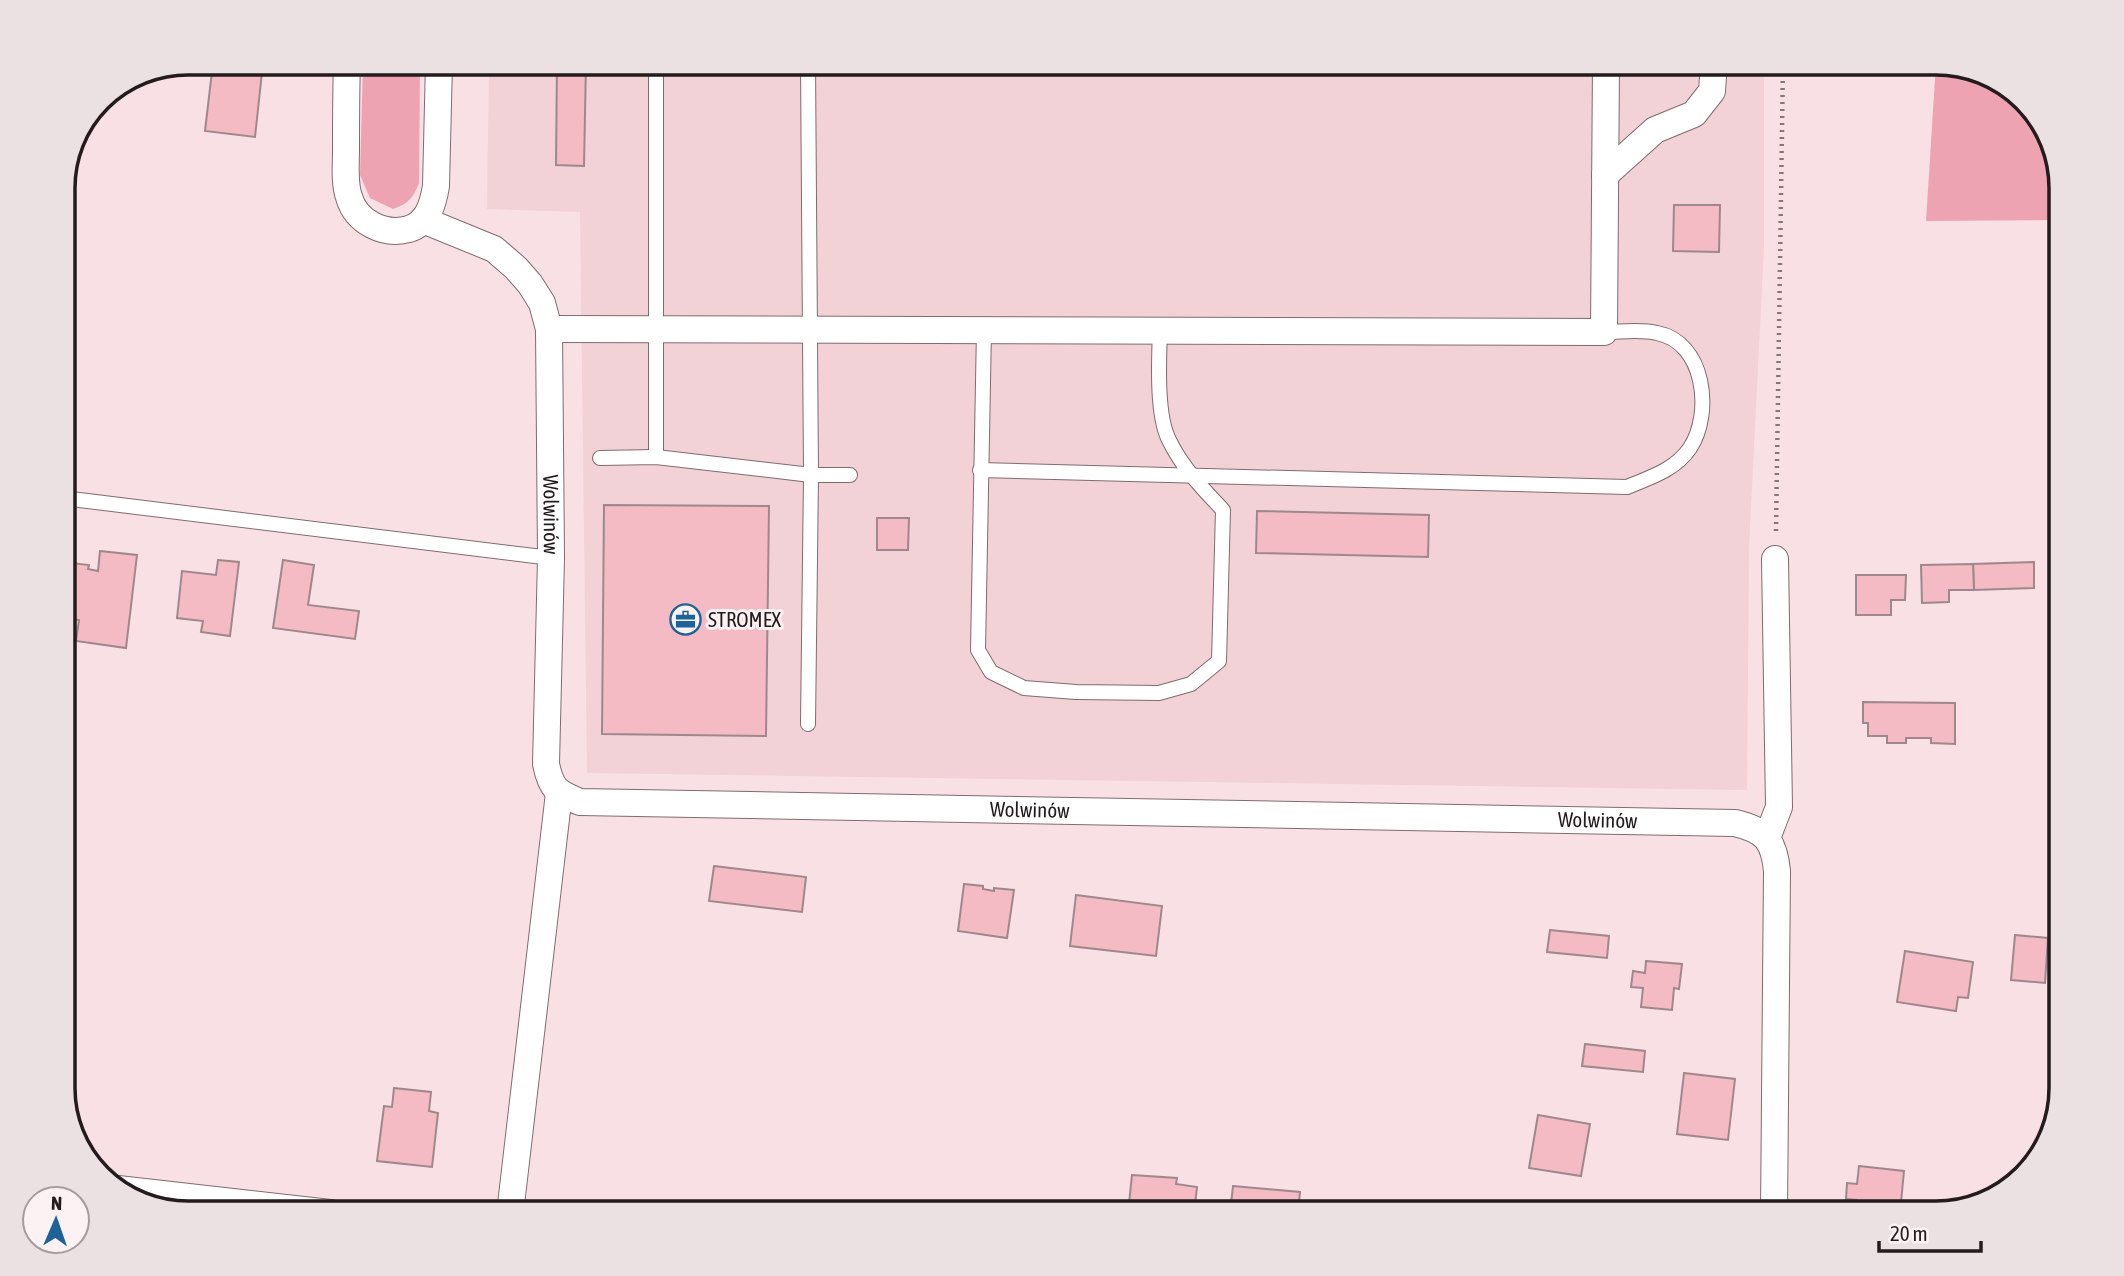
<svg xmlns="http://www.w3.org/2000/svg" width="2124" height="1276" font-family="'Asap Condensed',sans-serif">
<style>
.built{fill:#f2d1d7}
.green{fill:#eea3b2}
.building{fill:#f4bbc5;stroke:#9e888b;stroke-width:2}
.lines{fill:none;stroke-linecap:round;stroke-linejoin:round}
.lane-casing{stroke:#816b6f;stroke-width:16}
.street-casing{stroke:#816b6f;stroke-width:28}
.path{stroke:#867679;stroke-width:4.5;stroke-dasharray:2 5;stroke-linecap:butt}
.lane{stroke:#fff;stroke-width:14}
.street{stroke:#fff;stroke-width:26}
.labels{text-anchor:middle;stroke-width:6;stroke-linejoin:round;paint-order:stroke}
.street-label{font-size:21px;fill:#241b1d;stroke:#fcf2f3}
.poi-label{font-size:21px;fill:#241b1d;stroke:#fcf2f3;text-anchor:start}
.rim{fill:none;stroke:#241b1d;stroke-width:3.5}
</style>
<rect width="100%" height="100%" fill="#f9e0e4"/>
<polygon class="built" points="489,63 1764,63 1764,247 1749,547 1747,790 587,773 580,212 487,209"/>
<g class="green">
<path d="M363,63h57l-1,120c-6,15 -11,21 -26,26l-23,-11 -10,-23z"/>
<polygon points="1936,63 1999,80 2044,125 2061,180 2061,220 1926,221"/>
</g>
<g class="building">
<polygon points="213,63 263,63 255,137 205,131"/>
<polygon points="557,63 586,63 584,166 556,165"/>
<polygon points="1674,205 1720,205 1719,252 1673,251"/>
<polygon points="604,505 769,506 766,736 602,734"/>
<polygon points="1257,511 1429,515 1428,557 1256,553"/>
<polygon points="877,518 909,518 908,550 877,550"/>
<polygon points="100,551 137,555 126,648 76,641 79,620 63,618 63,562 89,565 88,569 98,571"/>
<polygon points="218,560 239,562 230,636 201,632 203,621 177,618 182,571 216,575"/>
<polygon points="283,560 314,565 308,605 359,611 355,639 273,628"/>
<polygon points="2034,562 2034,588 1974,590 1973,564"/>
<polygon points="1973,564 1974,590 1949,590 1949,602 1922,603 1921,565"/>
<polygon points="1856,575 1906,575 1905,600 1891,600 1891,615 1856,615"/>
<polygon points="1863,702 1955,703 1955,744 1931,743 1931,738 1906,738 1906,743 1887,743 1887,736 1868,736 1868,723 1863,723"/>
<polygon points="714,866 806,877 802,912 709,901"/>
<polygon points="964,884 983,886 983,889 994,891 994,888 1014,890 1007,938 958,931"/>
<polygon points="1076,895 1162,906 1156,956 1070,946"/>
<polygon points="1550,930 1609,936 1607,958 1547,952"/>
<polygon points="2015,935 2048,938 2045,983 2011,980"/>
<polygon points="1905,951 1973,962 1968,998 1958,997 1956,1011 1897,1002"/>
<polygon points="1646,961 1682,964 1679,989 1674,988 1672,1010 1641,1007 1643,988 1631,987 1633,971 1645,973"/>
<polygon points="1585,1044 1645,1051 1643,1072 1582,1066"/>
<polygon points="1684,1073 1735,1079 1728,1140 1677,1134"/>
<polygon points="394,1088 431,1092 429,1111 438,1113 432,1167 377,1161 384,1106 392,1107"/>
<polygon points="1538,1115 1590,1124 1581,1176 1529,1168"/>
<polygon points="1859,1166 1904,1171 1900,1213 1855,1213 1856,1200 1846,1199 1847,1183 1857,1184"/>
<polygon points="1132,1175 1177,1178 1176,1184 1197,1187 1194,1213 1128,1213"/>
<polygon points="1233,1186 1300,1192 1298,1213 1230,1213"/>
<polygon points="1430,1208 1477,1213 1430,1213"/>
</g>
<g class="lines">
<defs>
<g id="lane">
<polyline points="808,63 811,475 808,724"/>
<path d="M984,329l-6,321 13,22 33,16 52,4 83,1 32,-9 28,-23 4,-151c-21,-22 -41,-43 -54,-70 -13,-25 -10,-81 -9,-110"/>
<polyline points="656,457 656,63"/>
<polyline points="600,458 656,457 811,475 850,475"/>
<path d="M980,470l647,17c24,-10 48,-17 63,-39 23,-35 15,-106 -33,-115 -16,-4 -36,-1 -53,-1"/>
<polyline points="63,498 551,558"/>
</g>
<g id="street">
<path d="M347,63c-1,29 -1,57 -1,86 0,15 -2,34 3,48 7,25 35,39 60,32 19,-6 24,-25 27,-43l3,-123"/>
<polyline points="1605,175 1655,130 1694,114 1712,91 1714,63"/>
<path id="s1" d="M423,220l71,29 22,19 14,16 12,19 7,26 2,229 -5,206c5,25 11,29 34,38l1155,21c30,7 39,17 42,48l-3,342"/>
<polyline points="549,329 1604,332 1606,63"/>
<polyline points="1767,838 1779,807 1775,559"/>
<polyline points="118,1189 330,1213"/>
<polyline points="510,1213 559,793"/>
</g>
</defs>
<use href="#lane" class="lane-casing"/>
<use href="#street" class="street-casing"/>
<polyline class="path" points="1776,531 1783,63"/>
<use href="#lane" class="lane"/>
<use href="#street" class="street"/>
</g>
<defs>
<symbol id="office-ring" viewBox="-11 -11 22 22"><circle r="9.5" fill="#fcf2f3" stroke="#1d6398" stroke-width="1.5"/><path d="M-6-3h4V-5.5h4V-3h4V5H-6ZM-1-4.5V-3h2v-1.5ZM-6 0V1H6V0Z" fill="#1d6398"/></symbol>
</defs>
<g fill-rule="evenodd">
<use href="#office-ring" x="668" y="602" width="35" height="35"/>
</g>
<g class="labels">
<g class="street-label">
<text dy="7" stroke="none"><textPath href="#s1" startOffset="362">Wolwinów</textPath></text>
<text dy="7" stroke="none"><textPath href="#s1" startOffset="1116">Wolwinów</textPath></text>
<text dy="7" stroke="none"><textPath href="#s1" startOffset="1684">Wolwinów</textPath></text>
</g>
<g class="poi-label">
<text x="708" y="627">STROMEX</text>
</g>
</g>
<path d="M0 0H2124V1276H0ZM188 75H1936A113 113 0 0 1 2049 188V1088A113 113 0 0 1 1936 1201H188A113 113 0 0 1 75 1088V188A113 113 0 0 1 188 75Z" fill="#ebe1e2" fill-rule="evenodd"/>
<path class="rim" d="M188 75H1936A113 113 0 0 1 2049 188V1088A113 113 0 0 1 1936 1201H188A113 113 0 0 1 75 1088V188A113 113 0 0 1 188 75Z"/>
<g transform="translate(56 1220) rotate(2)"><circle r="33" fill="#fcf2f3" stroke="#a69c9d" stroke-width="2"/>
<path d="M0-5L12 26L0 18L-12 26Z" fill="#1d6398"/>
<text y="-10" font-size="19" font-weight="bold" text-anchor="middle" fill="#241b1d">N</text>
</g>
<path d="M1879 1241v10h102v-10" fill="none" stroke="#241b1d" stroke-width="3.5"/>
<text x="1890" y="1241" font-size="21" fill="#241b1d" stroke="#fcf2f3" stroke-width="5" paint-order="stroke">20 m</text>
</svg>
